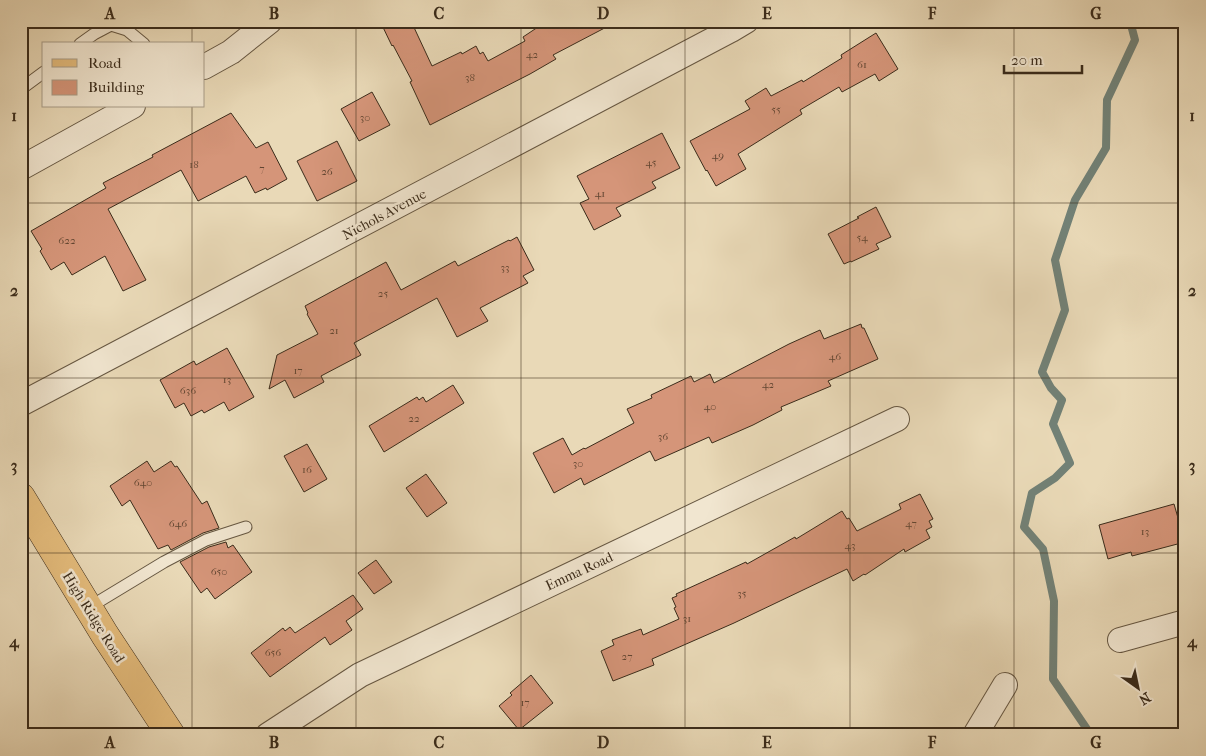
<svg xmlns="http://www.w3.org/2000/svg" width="1206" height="756" font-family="'IM FELL French Canon',serif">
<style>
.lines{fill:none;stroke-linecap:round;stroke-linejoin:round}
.stream{stroke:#728176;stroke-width:8}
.building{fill:#d59579;stroke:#3b2c1b}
.service-casing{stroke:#665742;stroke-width:13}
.minor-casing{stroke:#665742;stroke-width:26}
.primary-casing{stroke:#3b2c1b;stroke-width:29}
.service{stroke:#f1e6d0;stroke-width:11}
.minor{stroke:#f1e6d0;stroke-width:24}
.primary{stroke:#e4bc7c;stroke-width:28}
.grid{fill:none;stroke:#3b2c1b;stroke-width:1;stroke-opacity:0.55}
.labels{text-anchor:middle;stroke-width:5;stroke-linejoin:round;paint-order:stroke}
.number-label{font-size:11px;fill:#624632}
.street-label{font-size:14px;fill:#3b2c1b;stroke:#f1e6d0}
.neatline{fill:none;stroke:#3b2c1b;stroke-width:2}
.grid-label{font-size:16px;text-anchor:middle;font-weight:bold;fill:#3b2c1b}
</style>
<rect width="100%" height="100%" fill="#e9d9b7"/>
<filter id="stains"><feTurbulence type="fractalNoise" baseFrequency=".004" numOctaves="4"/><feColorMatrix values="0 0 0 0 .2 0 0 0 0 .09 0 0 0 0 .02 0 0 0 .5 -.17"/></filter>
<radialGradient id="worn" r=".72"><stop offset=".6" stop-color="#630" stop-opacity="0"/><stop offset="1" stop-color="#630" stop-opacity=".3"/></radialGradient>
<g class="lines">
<polyline class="stream" points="1091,735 1053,679 1054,601 1043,549 1024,527 1032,493 1055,478 1070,463 1053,424 1062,400 1051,388 1042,372 1065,310 1055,260 1075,200 1106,148 1107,100 1135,40 1130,21"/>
</g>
<g class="building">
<polygon points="380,21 411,21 432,66 461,52 462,54 476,46 480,54 483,52 488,61 525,41 523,37 547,21 618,21 553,55 556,59 530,74 430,125 410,82 412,81 393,45 392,46"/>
<polygon points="876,33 898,69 879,81 875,74 842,92 839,87 800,110 802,114 738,154 746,169 716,186 707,170 706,171 690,141 750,109 745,101 766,88 771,96 802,80 803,82 842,58 841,55"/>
<polygon points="372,92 390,125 359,141 341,109"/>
<polygon points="231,113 256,148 268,142 287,179 267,190 266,188 255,193 246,176 198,201 181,170 108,209 146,280 123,291 105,256 72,275 64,262 51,270 40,251 42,249 31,231 106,188 103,183 153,157 152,155"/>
<polygon points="662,133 680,168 652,182 656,188 616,208 621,216 594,230 580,203 589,199 577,176"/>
<polygon points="337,141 357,181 317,201 297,161"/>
<polygon points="876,207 891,237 876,244 879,249 851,262 851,261 844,264 828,234 859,218 857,217"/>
<polygon points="517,237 534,270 523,276 528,283 480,308 488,321 457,337 437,298 354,343 361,355 321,376 324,382 294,398 285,380 269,389 277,355 318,334 307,314 308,313 305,306 386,262 401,290 455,261 458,266 509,240 510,241"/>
<polygon points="861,324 862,328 864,328 878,359 828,381 831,386 781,407 782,410 753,425 712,443 709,437 655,461 650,451 584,485 581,478 554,493 533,453 563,438 572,455 584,448 585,449 634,423 627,409 652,398 651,395 691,376 694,382 710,374 714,383 789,344 820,330 824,339"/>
<polygon points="227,348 254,397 229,411 224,402 204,413 202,410 191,416 184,403 175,408 160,380 194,361 196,365"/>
<polygon points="453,385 464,403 384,452 369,426 417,397 419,400 423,397 426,402"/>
<polygon points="307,444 327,479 304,492 284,456"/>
<polygon points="147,461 154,472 171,461 175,467 177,466 202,504 207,501 219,528 203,533 171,550 168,545 158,549 130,500 122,506 110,486"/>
<polygon points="426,474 447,503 427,517 406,488"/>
<polygon points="920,494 933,519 929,521 932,527 926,530 930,538 905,552 904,549 865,575 864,574 853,581 847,569 734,623 652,659 654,665 613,681 601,651 614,645 612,640 641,629 643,635 679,619 674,608 676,607 672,598 677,596 676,594 746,562 747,564 795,537 796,539 842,511 847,519 849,518 857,531 901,509 899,504"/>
<polygon points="1174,504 1185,542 1132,556 1131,552 1108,559 1099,525"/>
<polygon points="226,542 228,548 233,545 252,572 215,599 207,588 201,593 180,562 209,547"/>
<polygon points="376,560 392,582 374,594 358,573"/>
<polygon points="353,595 363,609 346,621 352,630 330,645 325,637 270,677 251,653 283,628 285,631 290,627 295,633"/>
<polygon points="531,675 553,703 519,730 499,706 512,695 510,693"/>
</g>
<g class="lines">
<defs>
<g id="service">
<polyline points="80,44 94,34 111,25 127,30 144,44"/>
<polyline points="21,89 44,72"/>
<polyline points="88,608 164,562 206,540 246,527"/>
</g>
<g id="minor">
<polyline points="204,67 231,52 270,21"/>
<polyline points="21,168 133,106"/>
<polyline points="21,404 731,30 746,21"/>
<polyline points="1120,640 1185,622"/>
<polyline points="268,735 360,675 897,419"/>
<polyline points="975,735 1005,685"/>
</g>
<polyline id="primary" points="21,497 105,635 171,735"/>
</defs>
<use href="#service" class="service-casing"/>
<use href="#minor" class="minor-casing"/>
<use href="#primary" class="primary-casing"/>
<use href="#service" class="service"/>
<use href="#minor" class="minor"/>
<use href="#primary" class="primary"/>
</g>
<path class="grid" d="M192,21v23M356,21v714M521,21v714M685,21v714M850,21v714M1014,21v714M192,106v629M21,203h1164M21,378h1164M21,553h1164"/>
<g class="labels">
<g class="number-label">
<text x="532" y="58">42</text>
<text x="862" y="68">61</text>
<text x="470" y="81">38</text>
<text x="776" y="113">55</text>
<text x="365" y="121">30</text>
<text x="718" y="159">49</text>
<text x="651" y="166">45</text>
<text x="194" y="168">18</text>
<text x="262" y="172">7</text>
<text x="327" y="175">26</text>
<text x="600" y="197">41</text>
<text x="862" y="241">54</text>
<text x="67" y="244">622</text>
<text x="505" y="271">33</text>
<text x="383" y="297">25</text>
<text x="334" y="334">21</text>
<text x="835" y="360">46</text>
<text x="298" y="374">17</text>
<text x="227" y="383">13</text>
<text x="768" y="388">42</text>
<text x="188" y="394">636</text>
<text x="710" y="410">40</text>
<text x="414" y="422">22</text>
<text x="663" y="440">36</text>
<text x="578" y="467">30</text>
<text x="307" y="473">16</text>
<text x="143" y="486">640</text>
<text x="178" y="527">646</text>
<text x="911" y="527">47</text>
<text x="1145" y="535">13</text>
<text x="850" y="549">43</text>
<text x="219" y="575">650</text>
<text x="742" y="597">35</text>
<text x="687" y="622">31</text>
<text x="273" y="656">656</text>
<text x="627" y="660">27</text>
<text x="525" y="706">17</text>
</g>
<g class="street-label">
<text transform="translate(384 214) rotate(-28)" y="5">Nichols Avenue</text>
<text transform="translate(579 571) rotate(-25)" y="5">Emma Road</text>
<text transform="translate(94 617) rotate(58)" y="5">High Ridge Road</text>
</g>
</g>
<rect width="1206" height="756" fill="none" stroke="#e9d9b7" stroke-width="55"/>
<rect x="42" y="42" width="162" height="65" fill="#f1e6d0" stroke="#a89c88"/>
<rect x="52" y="59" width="25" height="8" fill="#e4bc7c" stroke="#a89c88"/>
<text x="88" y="68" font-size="15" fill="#3b2c1b">Road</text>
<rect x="52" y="80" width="25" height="15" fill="#d59579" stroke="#a89c88"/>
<text x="88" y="92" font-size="15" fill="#3b2c1b">Building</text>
<g transform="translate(1138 688) rotate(147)" stroke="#f1e6d0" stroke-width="4" paint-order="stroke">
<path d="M0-4L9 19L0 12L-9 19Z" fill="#3b2c1b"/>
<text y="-8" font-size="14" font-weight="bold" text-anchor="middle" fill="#3b2c1b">N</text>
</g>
<path d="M1004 65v8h78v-8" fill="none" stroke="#3b2c1b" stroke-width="2.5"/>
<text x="1011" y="65" font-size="15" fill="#3b2c1b" stroke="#f1e6d0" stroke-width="4" paint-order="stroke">20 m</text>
<rect x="28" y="28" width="1150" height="700" class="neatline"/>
<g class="grid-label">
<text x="110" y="19">A</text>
<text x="274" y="19">B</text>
<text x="439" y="19">C</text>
<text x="603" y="19">D</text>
<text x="767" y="19">E</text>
<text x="932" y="19">F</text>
<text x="1096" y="19">G</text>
<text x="14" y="121">1</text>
<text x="1192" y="121">1</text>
<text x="14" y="296">2</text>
<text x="1192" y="296">2</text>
<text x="14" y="471">3</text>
<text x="1192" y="471">3</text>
<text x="14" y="647">4</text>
<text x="1192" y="647">4</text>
<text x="110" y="748">A</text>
<text x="274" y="748">B</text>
<text x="439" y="748">C</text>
<text x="603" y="748">D</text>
<text x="767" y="748">E</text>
<text x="932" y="748">F</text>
<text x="1096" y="748">G</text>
</g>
<rect width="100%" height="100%" filter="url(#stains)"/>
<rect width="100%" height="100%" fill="url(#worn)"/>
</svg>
